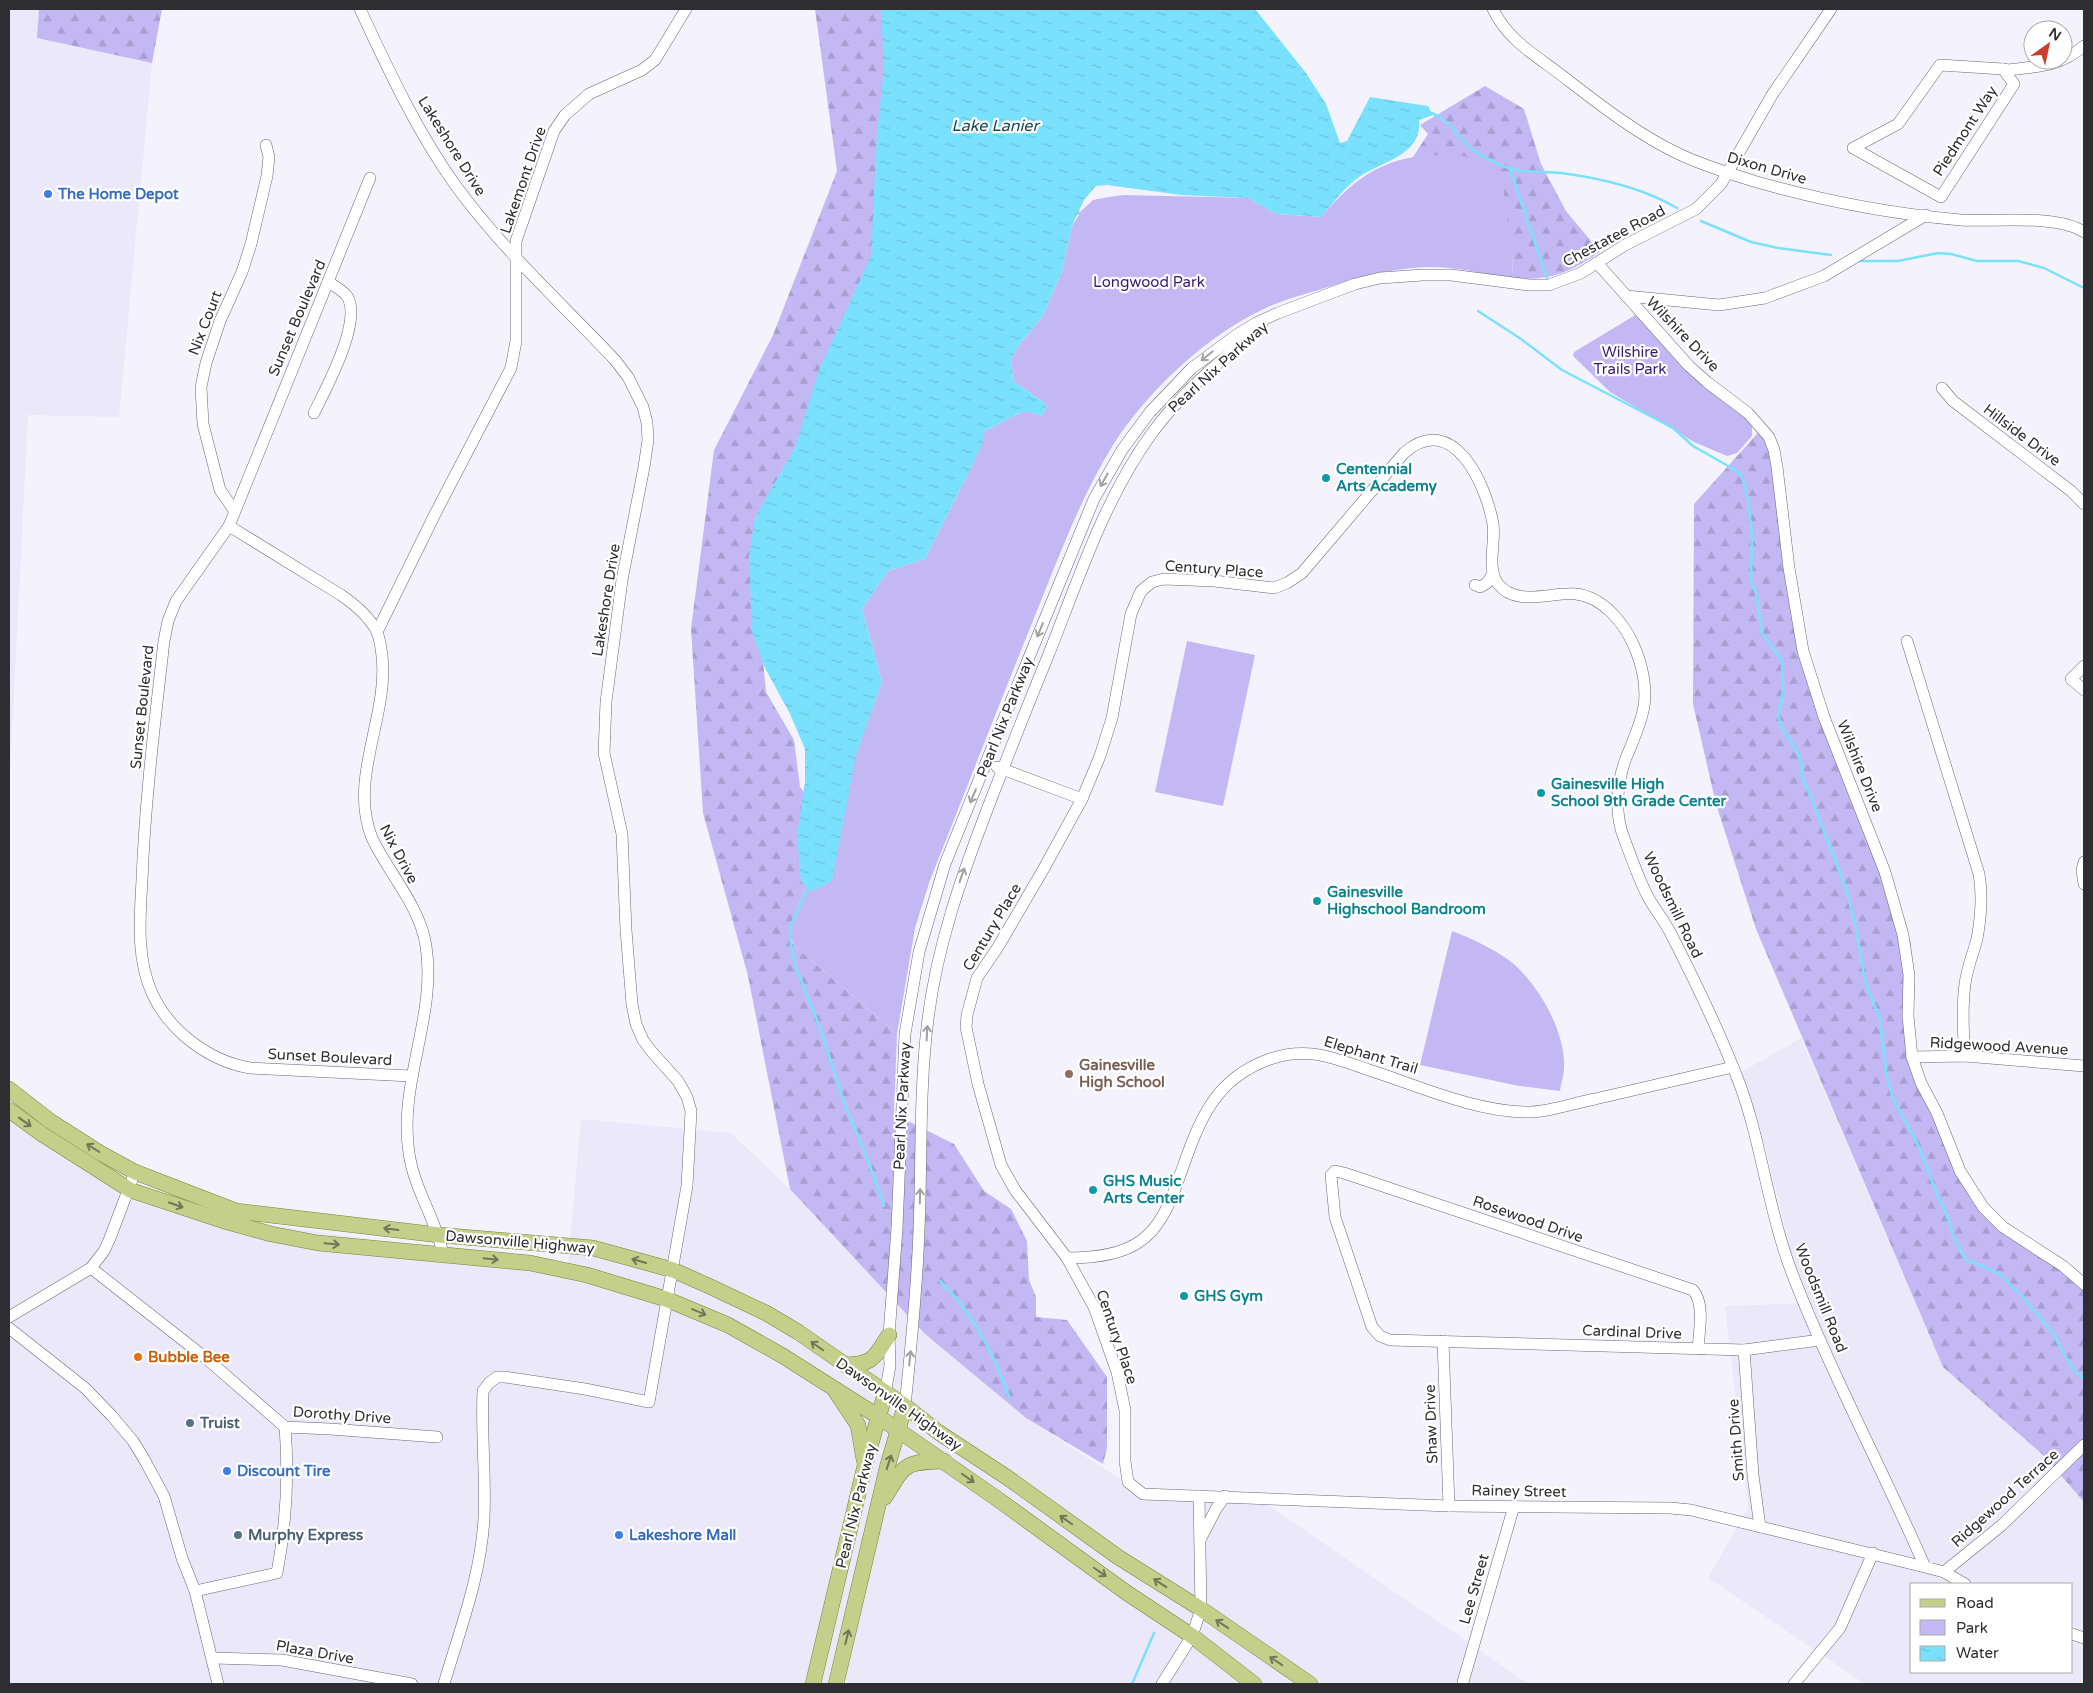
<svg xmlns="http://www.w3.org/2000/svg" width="2093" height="1693" font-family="'Varela Round',sans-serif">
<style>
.built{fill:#ebe8fa;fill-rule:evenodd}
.forest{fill:url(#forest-firs)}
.park{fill:#c4b8f4}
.water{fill:url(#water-ripples)}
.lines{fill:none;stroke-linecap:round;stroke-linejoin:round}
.stream{stroke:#7ae1fd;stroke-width:2.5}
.minor-casing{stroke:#696770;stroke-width:12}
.major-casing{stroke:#768237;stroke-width:16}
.minor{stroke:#fff;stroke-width:11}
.major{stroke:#c4d089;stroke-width:15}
.oneway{stroke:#a1a0a2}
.oneway2{stroke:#727659}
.shop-dot{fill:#3f7fe0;stroke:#fff;stroke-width:2}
.culture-dot{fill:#0f9aa8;stroke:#fff;stroke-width:2}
.education-dot{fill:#8d6e63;stroke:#fff;stroke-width:2}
.food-dot{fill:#e8710a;stroke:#fff;stroke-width:2}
.service-dot{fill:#5c6f8a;stroke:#fff;stroke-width:2}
.labels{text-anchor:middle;stroke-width:4.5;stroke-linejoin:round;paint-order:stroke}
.street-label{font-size:15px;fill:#2e2d31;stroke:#fff}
.shop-label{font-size:15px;font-weight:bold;fill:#366cbe;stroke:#fff;text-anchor:start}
.park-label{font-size:15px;fill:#371a6d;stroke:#fff}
.culture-label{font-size:15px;font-weight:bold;fill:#0d838f;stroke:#fff;text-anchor:start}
.education-label{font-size:15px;font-weight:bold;fill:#785e54;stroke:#fff;text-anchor:start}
.food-label{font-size:15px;font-weight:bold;fill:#c56008;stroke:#fff;text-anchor:start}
.service-label{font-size:15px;font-weight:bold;fill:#4e5e75;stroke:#fff;text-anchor:start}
.water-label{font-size:16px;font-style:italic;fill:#1a4854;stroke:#fff}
</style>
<defs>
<pattern id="forest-firs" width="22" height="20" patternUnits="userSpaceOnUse" patternTransform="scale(1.25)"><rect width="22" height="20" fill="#c4b8f4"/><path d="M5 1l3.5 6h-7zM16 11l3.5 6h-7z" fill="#a99ed2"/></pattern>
<pattern id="water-ripples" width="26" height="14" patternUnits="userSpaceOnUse" patternTransform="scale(1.25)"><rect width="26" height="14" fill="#7ae1fd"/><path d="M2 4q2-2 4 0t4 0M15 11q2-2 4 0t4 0" fill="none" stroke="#6ac1d9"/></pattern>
</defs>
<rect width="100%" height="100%" fill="#f4f3fd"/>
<g class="built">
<polygon points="9,9 39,9 38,38 152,63 119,417 28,415 9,792"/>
<path d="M1801,1038l142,329 100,88 41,47v182h-219l-157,-106 40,-70 -23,-202 78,-3 -38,-158 -36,-66zM1912,1584h160v88h-160z"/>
<polygon points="9,1100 33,1122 110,1173 209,1216 368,1239 568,1263 581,1119 731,1133 790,1189 925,1334 1026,1418 1140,1492 1262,1501 1529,1684 847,1684 840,1634 827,1684 9,1684"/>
</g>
<g class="forest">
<polygon points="39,9 162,9 152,63 37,38"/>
<polygon points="815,9 893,9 892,191 864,304 756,590 766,692 794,740 800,787 828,822 856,755 791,925 791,941 795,946 897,1034 894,1114 954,1144 984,1191 1011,1209 1027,1241 1029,1280 1036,1297 1036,1317 1067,1320 1107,1377 1107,1448 1103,1464 1026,1418 925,1334 790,1189 748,976 703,813 691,629 714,450 773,335 837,171"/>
<path d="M1485,86l39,23 17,55 25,47 34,41c-31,21 -48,28 -87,27l-1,-25 -49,-98 -50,1 15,-23 -8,-9z"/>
<polygon points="1765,425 1797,611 1830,734 1911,943 1913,1051 1983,1209 2084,1283 2084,1502 2043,1455 1943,1367 1756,929 1716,804 1693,704 1694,504"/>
</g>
<g class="park">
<path d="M1463,156l23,8 16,15 10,75 1,25c-29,-5 -58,-13 -88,-12 -34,2 -65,10 -97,20 -19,6 -39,11 -58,19 -61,27 -121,83 -157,139 -37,60 -60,128 -87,193 -33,82 -65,164 -97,245l-14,45 -18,106 -102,-88 -6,-10v-5l93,-249 -20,-73 26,-38 37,-12 47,-93 11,-34 39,-20h8l12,4 5,-11 -34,-24 -2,-22 8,-14 24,-29 19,-45 10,-45 7,-11 -24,-14 1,-3 24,14 13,-12 16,-3 15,-2 86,2 38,1 28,16 45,3c27,-31 50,-52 92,-60 15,-3 34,-1 50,-1z"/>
<polygon points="1637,314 1747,418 1752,427 1752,436 1737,453 1727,456 1694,442 1610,392 1573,356 1574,352"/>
<polygon points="1187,641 1255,655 1223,806 1155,792"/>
<path d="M1452,931c21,8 40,17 58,30 28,22 56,71 54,107 0,7 -3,15 -4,23l-41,-5 -99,-21z"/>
</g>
<path class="water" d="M881,9h374l51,64 20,31 14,39 7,-2 23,-44 58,9 5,9 -14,5c4,37 -42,42 -64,60 -13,11 -23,24 -34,37l-45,-3 -28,-16 -67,-3 -74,-10 -11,1 -12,14 -12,26 -10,45 -19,45 -24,29 -8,14 2,22 34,24 -5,11 -12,-4h-8l-39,20 1,7 -12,27 -47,93 -37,12 -26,38 20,73 -26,73 -24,126 -19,10 -12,-9 -4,-46 8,-54v-33l-15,-35 -25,-46 -13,-36 -3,-76 6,-38 40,-71 24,-77 52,-114 6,-122 7,-68z"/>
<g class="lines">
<g class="stream">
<path d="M1432,113c20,9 21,19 36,33 9,8 32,20 44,23 15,4 33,2 49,4 39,5 82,15 116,35"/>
<polyline points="1510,169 1548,281"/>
<polyline points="1701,221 1751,242 1778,248 1831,255"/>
<polyline points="1859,261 1898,261 1938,253 1951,254 1977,261 2018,261 2044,268 2084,288"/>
<polyline points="1478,311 1521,339 1562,370 1673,428 1693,446 1737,471 1742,476 1748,499 1752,537 1751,580 1756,593 1762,633 1782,661 1783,693 1778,713 1781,727 1797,752 1802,764 1801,775 1812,800 1846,889 1856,928 1865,982 1880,1019 1886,1073 1893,1099 1919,1147 1938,1197 1949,1221 1953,1236 1965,1259 2000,1274 2026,1301 2052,1332 2072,1368 2084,1379"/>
<polyline points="809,886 791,925 790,939 795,965 820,1028 845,1106 866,1155 884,1206"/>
<path d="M940,1281c33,32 54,73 69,116"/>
<polyline points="1132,1684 1154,1633"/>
</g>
<defs>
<g id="minor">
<path d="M360,9c28,60 57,123 96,177 46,63 105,117 159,174l13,17 15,30 4,16 1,17 -4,27 -22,113 -16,122 -2,51 18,81 4,96 6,74 4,20 7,16 9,12 26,29 9,16 4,14 -4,75 -38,216 -64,-13 -80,-12h-8l-8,6 -6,8c-2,42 3,85 1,127 -3,58 -24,111 -40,166"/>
<path d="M1493,9c15,33 49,50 76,72 35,27 70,54 110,73 25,12 52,20 78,28 67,19 135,32 204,38 34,2 96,-6 123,12"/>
<polygon points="1940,65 2003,69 2014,84 1941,197 1853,148 1898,124"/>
<path d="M2003,69l5,1c32,-4 51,-3 76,-24"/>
<path d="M370,178l-141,348 -53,75 -8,20 -4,20c-9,80 -19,159 -22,239 -2,36 -6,78 10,113 17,38 57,68 98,75l161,8"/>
<polyline points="1597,263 1689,366 1707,382 1748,413 1769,437 1774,450 1777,467 1789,568 1803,651 1824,717 1885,872 1903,935 1909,975 1908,1016 1912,1057 1921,1083 1937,1113 1960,1171 1983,1207 2003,1227 2063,1266 2084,1284"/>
<polyline points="1626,296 1719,305 1765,298 1824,276 1926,215"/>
<polyline points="1942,388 1953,401 2071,491 2084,504"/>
<path d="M314,413c12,-25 49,-92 33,-117 -5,-6 -12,-10 -19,-14"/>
<polyline points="234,510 220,490 203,424 201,387 206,363 220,321 242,272 251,244 267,176 269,157 266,145"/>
<path d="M229,526l112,69c13,9 27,20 35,35 4,7 5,18 6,26 7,61 -34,122 -10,182 17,36 48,68 54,108 11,70 -28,137 -17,207 5,36 27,66 34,101"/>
<polyline points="1475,585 1480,587 1487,583 1493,573"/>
<polyline points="377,632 436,512 511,368 516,341 516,241 554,131 565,115 589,94 642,70 655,60 686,9"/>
<path d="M1907,641l72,233c4,22 2,43 -2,65 -4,15 -10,29 -12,45 -3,23 -2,48 0,72"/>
<polyline points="2084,666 2071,679 2084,690"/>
<polyline points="997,767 1082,799"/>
<polyline points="2084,862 2082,870 2084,884"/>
<polyline points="1912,1057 1965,1056 2084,1066"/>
<path d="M1067,1258c23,0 52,-2 72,-16 17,-11 27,-30 34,-48 22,-56 31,-112 97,-135 37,-13 64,-1 99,11 50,16 104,41 156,42 21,1 49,-9 70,-13 46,-11 92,-21 138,-32"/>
<polyline points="91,1268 207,1359 285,1427 330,1429 437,1437"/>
<polyline points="9,1317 91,1268 104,1251 110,1238 135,1172"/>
<polyline points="9,1328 85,1388 112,1416 133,1441 144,1459 164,1496 182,1558 195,1591 218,1684"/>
<polyline points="1443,1341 1449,1506"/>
<path d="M1698,1349c1,-18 7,-45 -5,-59l-349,-117 -9,-2 -4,4 4,42 37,110 8,9 10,4 35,1 319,9 76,-10"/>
<polyline points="1744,1350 1753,1475 1760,1527"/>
<polyline points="885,1394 890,1366 889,1335 897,1228 905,1034 919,952 945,864 998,733 1094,499 1122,450 1150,412 1192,368 1235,336 1256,323 1278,313 1355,284 1380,278 1423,275 1451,275 1529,285 1549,285 1581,273 1625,245 1696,209 1721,184 1772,95 1831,9"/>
<path d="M905,1406c6,-58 12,-117 14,-176 3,-70 0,-141 9,-211 9,-73 33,-141 59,-209 20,-52 40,-103 61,-154 30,-75 56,-157 104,-223 30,-41 71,-75 110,-106"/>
<polyline points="1201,1538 1216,1509 1225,1496"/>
<path d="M1925,1567c-29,-67 -62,-132 -92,-198 -16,-35 -32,-70 -45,-107 -22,-62 -28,-129 -53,-190 -18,-45 -41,-93 -63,-136 -7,-15 -18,-27 -25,-41 -9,-18 -16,-38 -23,-57 -10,-25 -7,-56 2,-80 7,-17 15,-34 18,-52 3,-19 -2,-42 -10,-60 -10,-23 -31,-49 -58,-52 -25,-2 -60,13 -78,-10 -12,-17 -2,-41 -5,-60 -7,-40 -40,-114 -89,-71l-102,120 -15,10 -13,5 -60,-7 -50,-2 -12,3 -11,9 -10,23 -19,104 -12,38 -18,43 -39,71 -45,77 -21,31 -10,37 -1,12 12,57 23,81 14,25 52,68 27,49 23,65 8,38v51l3,21 15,12 306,12 221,2 21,2 234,57 19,5 21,12"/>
<polyline points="1944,1572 2002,1525 2084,1445"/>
<path d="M195,1591l82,-18c9,-48 12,-97 8,-146"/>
<polyline points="2072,1634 2084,1638"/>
<polyline points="213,1658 282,1660 412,1684"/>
<polyline points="1463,1682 1514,1506"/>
<polyline points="1162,1684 1192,1636 1201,1609 1199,1496"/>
<polyline points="1794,1684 1840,1628 1873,1553"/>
</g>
<g id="major">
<polyline points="9,1089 50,1121 100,1153 135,1172 236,1211 439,1235 593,1248 673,1270 711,1287 766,1313 798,1332 905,1406 938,1432 1008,1478 1118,1557 1201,1609 1310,1684"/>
<polyline points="9,1110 42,1134 130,1190 224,1221 271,1234 318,1243 530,1263 587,1275 666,1299 728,1325 783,1356 879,1417 996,1498 1127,1593 1192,1636 1254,1684"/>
<path d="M845,1365c30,-1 29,-8 44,-30"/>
<polyline points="836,1392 858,1425 864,1460"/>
<path d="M885,1497c20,-33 19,-35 59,-36"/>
<polyline points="813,1684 865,1465 885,1394"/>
<polyline points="836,1684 887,1468 905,1406"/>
</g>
</defs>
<use href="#minor" class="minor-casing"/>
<use href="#major" class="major-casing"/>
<use href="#minor" class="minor"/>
<use href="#major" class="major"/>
</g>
<defs><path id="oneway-shaft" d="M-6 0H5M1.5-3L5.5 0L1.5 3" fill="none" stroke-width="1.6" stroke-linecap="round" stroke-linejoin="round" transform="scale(1.25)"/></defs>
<g class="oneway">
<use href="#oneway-shaft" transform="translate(1207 356) rotate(141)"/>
<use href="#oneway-shaft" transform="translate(1104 480) rotate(119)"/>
<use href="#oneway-shaft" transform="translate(1040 630) rotate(112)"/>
<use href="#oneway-shaft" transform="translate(973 796) rotate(113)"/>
<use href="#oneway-shaft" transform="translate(962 875) rotate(-71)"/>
<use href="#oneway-shaft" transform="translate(927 1033) rotate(-87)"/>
<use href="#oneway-shaft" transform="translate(920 1196) rotate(-89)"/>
<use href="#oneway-shaft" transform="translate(910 1358) rotate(-84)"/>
</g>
<g class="oneway2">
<use href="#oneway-shaft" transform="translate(25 1122) rotate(36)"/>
<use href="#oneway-shaft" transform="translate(93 1148) rotate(-148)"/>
<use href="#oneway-shaft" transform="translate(176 1205) rotate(19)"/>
<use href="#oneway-shaft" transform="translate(391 1229) rotate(-173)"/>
<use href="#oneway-shaft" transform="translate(332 1244) rotate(5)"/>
<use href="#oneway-shaft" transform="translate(491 1259) rotate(6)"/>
<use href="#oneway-shaft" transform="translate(639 1261) rotate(-164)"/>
<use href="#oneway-shaft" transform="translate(699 1312) rotate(23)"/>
<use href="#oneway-shaft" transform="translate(817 1346) rotate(-145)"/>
<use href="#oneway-shaft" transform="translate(889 1462) rotate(-72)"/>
<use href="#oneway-shaft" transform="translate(968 1478) rotate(35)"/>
<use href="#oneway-shaft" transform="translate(1066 1520) rotate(-145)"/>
<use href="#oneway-shaft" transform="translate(1100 1572) rotate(35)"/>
<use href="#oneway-shaft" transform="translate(1160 1583) rotate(-147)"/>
<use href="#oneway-shaft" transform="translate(1222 1624) rotate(-146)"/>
<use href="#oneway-shaft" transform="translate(847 1637) rotate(-76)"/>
<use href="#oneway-shaft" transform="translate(1276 1661) rotate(-146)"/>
</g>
<g class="shop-dot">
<circle cx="48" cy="194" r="5"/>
<circle cx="227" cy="1471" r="5"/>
<circle cx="619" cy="1535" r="5"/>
</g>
<g class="culture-dot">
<circle cx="1326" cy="478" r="5"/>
<circle cx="1541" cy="793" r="5"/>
<circle cx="1317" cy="901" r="5"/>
<circle cx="1093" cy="1190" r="5"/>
<circle cx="1184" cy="1296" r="5"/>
</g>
<circle class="education-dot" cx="1069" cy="1074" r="5"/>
<circle class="food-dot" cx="138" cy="1357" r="5"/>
<g class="service-dot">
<circle cx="190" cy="1423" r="5"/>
<circle cx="238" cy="1535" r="5"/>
</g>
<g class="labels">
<g class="street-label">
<text transform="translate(1965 131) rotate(-57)" y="5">Piedmont Way</text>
<text transform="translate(452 146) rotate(58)" y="5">Lakeshore Drive</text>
<text transform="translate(1767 168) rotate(16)" y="5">Dixon Drive</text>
<text transform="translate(523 180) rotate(-71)" y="5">Lakemont Drive</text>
<text transform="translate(1614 236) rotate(-28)" y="5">Chestatee Road</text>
<text transform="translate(297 318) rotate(-67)" y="5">Sunset Boulevard</text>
<text transform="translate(205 323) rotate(-69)" y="5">Nix Court</text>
<text transform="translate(1683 334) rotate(46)" y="5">Wilshire Drive</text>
<text transform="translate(1218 367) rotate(-42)" y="5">Pearl Nix Parkway</text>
<text transform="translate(2022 435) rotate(37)" y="5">Hillside Drive</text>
<text transform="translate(1214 569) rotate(4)" y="5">Century Place</text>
<text transform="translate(606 600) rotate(-81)" y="5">Lakeshore Drive</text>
<text transform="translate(142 707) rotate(-84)" y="5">Sunset Boulevard</text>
<text transform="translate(1005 717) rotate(-68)" y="5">Pearl Nix Parkway</text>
<text transform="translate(1860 766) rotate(68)" y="5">Wilshire Drive</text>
<text transform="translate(399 854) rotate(62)" y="5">Nix Drive</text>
<text transform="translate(1673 905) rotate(64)" y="5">Woodsmill Road</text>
<text transform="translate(992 927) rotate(-59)" y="5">Century Place</text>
<text transform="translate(1999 1046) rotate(3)" y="5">Ridgewood Avenue</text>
<text transform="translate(1371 1055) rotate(17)" y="5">Elephant Trail</text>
<text transform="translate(330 1057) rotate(3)" y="5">Sunset Boulevard</text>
<text transform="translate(902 1106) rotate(-87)" y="5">Pearl Nix Parkway</text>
<text transform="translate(1528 1219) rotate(19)" y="5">Rosewood Drive</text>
<text transform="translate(520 1242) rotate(5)" y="5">Dawsonville Highway</text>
<text transform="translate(1821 1298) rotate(68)" y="5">Woodsmill Road</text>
<text transform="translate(1632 1332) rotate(2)" y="5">Cardinal Drive</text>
<text transform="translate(1117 1337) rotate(71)" y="5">Century Place</text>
<text transform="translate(899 1404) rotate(35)" y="5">Dawsonville Highway</text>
<text transform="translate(342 1415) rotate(4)" y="5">Dorothy Drive</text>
<text transform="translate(1431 1424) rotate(-92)" y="5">Shaw Drive</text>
<text transform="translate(1736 1440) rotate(-94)" y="5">Smith Drive</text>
<text transform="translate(1519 1491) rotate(1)" y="5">Rainey Street</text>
<text transform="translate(2005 1498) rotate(-42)" y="5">Ridgewood Terrace</text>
<text transform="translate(856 1506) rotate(-76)" y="5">Pearl Nix Parkway</text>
<text transform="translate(1474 1589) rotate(-74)" y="5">Lee Street</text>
<text transform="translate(315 1652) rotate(10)" y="5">Plaza Drive</text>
</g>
<g class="shop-label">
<text x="58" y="199">The Home Depot</text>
<text x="237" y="1476">Discount Tire</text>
<text x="629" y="1540">Lakeshore Mall</text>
</g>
<g class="park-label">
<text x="1149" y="287">Longwood Park</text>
<text x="1630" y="357">Wilshire<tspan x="1630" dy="17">Trails Park</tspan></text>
</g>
<g class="culture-label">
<text x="1336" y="474">Centennial<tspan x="1336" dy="17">Arts Academy</tspan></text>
<text x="1551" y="789">Gainesville High<tspan x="1551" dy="17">School 9th Grade Center</tspan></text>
<text x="1327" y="897">Gainesville<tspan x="1327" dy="17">Highschool Bandroom</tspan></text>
<text x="1103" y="1186">GHS Music<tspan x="1103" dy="17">Arts Center</tspan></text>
<text x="1194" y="1301">GHS Gym</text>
</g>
<g class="education-label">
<text x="1079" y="1070">Gainesville<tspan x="1079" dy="17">High School</tspan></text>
</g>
<g class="food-label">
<text x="148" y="1362">Bubble Bee</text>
</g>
<g class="service-label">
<text x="200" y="1428">Truist</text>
<text x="248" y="1540">Murphy Express</text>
</g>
<g class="water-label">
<text x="995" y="131">Lake Lanier</text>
</g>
</g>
<rect width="2093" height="1693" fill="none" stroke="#2e2d31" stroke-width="20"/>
<rect x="1910" y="1583" width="162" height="90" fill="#ffffff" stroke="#ababad"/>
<rect x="1920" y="1599" width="25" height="8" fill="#c4d089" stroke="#ababad"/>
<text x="1956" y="1608" font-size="15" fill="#2e2d31">Road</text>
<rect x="1920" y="1620" width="25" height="15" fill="#c4b8f4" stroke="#ababad"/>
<text x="1956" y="1633" font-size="15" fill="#2e2d31">Park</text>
<rect x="1920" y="1646" width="25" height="15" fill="url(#water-ripples)" stroke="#ababad"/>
<text x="1956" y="1658" font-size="15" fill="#2e2d31">Water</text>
<g transform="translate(2048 45) rotate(33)"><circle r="24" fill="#ffffff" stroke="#ababad"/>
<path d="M0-4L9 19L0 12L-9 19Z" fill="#cb3f2c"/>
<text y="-8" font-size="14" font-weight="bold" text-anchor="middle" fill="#2e2d31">N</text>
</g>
</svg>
